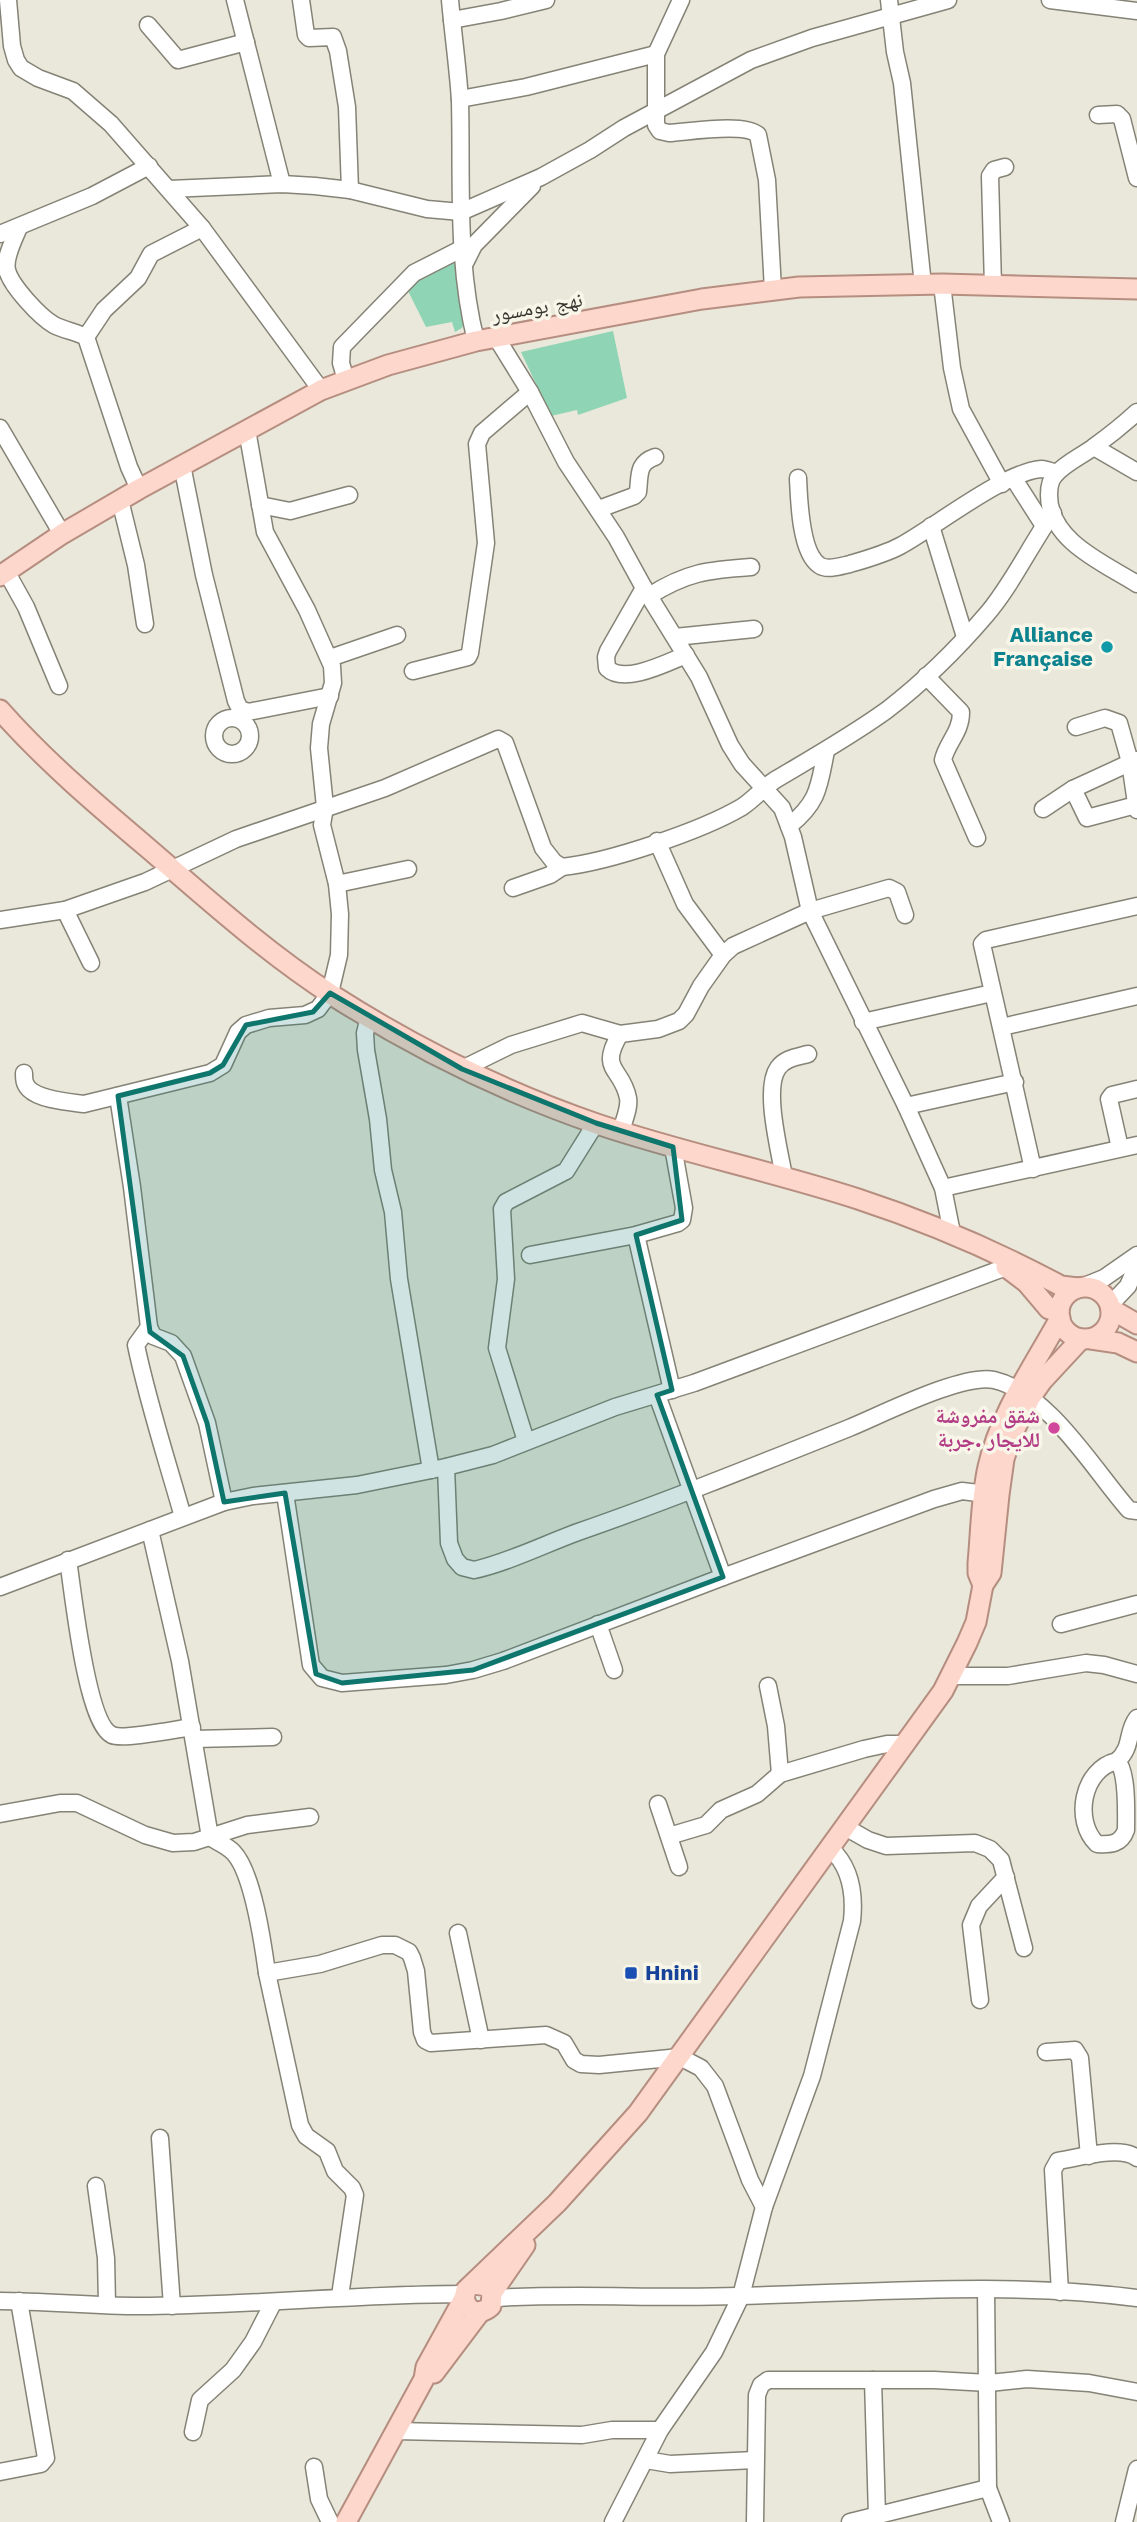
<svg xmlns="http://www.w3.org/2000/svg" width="1137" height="2522" font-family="'Work Sans','Noto Naskh Arabic',sans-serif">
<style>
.green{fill:#8fd5b5}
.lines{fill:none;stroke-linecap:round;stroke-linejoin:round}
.minor-casing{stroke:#858376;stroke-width:19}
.major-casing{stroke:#b68e80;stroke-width:23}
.minor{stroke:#fff;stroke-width:16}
.major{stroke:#fdd7cc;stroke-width:19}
.marked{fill:#0f766e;fill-opacity:0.2;stroke:#0f766e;stroke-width:5;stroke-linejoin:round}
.culture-dot{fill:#0f9aa8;stroke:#f8f6e8;stroke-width:2.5}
.hotel-dot{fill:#d1479c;stroke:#f8f6e8;stroke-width:2.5}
.transit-dot{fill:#1a4fb4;stroke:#f8f6e8;stroke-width:2.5}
.labels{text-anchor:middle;stroke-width:7;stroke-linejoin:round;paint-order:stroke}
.street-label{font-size:21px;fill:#373631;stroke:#f8f6e8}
.culture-label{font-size:21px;font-weight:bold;fill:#0d838f;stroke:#f8f6e8;text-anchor:end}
.hotel-label{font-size:21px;font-weight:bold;fill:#b23c85;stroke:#f8f6e8;text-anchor:end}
.transit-label{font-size:21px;font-weight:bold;fill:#164399;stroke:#f8f6e8;text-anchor:start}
</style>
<rect width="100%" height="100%" fill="#eae8db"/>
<g class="green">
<polygon points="452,262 455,262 464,323 462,328 455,332 452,322 426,327 408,291 421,276"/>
<polygon points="613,331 627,398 578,415 577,410 551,416 521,352"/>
</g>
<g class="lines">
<defs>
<g id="minor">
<polyline points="8,0 12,46 16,60 21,68 38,78 73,91 111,124 202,228 321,390"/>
<polyline points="235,0 282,184"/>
<polyline points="301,0 306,35 309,38 333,37 338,51 347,107 350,190"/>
<path d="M450,0c3,34 8,68 10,101 2,80 -4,162 16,240"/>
<path d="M681,0l-25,54v71l4,6 9,2c19,-1 76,-11 89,2l9,45 6,110"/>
<polyline points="889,0 895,52 902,83 923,285"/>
<polyline points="1050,0 1137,11"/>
<polyline points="452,20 501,11 546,0"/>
<polyline points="148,25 178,60 246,42"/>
<polyline points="460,99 526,87 656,54"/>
<polyline points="1098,115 1117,114 1122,119 1137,178"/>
<polyline points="169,189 282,184 315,186 350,190 427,209 461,212 541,177 590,150 624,128 751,60 812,38 948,0"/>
<path d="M19,227c-4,11 -15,30 -12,43 4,16 33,47 47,55 10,5 22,7 32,12l43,130 10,22"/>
<polyline points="0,234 92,196 149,166"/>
<polyline points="465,263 474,245 532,186"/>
<polyline points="942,284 952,368 961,409 1002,484"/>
<polyline points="993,286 990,176 994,170 1005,167"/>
<polyline points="86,337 104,310 138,278 151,254 202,228"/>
<polyline points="496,337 530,392 566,462 616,537 644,588 699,677 730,745 742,764 782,808 793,837 810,911 906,1106 943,1188 952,1233"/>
<polyline points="346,380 341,363 342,347 414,273 463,248"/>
<path d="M1137,412c-13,12 -28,24 -42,34 -13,10 -30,17 -40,29 -5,5 -6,13 -6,20 0,46 55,68 88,89"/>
<polyline points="0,428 62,534"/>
<polyline points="1094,447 1137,472"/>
<polyline points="182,465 204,575 236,701 240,709 248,712 330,696"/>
<path d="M798,478c1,21 2,74 21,87 8,6 22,1 31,-1 17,-5 35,-10 50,-18 35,-19 104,-74 141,-77 5,0 10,2 15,4"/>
<polyline points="1014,479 1044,526"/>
<polyline points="120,500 136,565 145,624"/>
<polyline points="260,505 290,511 349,495"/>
<path d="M599,509l35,-13 4,-4c2,-17 -1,-29 17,-35"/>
<polyline points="931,526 965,637"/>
<polyline points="6,571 26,607 59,686"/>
<path d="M644,588l-36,63 -2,6 1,11c17,17 59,-5 79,-13"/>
<path d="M649,596c38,-24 59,-26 102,-29"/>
<polyline points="675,637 754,629"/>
<polyline points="330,658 397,635"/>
<polyline points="413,671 468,657 470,653 486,543 477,444 482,433 530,392"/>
<path d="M926,676l35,36c0,21 -14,30 -18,48l34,78"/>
<circle cx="232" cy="736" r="18"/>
<polyline points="1076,727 1105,718 1119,723 1130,762 1137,810"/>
<polyline points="1073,789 1087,818 1136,805"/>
<polyline points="1043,809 1073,789 1136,760"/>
<path d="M789,826c30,-24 30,-40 37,-75"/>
<polyline points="657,841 685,904 723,955"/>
<polyline points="337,884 408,869"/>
<polyline points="513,888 550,875 562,867"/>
<polyline points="65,910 91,963"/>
<path d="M0,920l65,-10 80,-28 91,-43 149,-51 113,-49 7,4 38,105 11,14 8,5c47,-5 139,-36 180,-60 12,-8 21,-19 33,-27 37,-22 76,-44 112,-70 35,-27 70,-61 99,-95 24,-27 45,-71 67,-102"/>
<polyline points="369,1017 365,1033 366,1050 378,1119 383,1170 393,1212 399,1279 431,1470"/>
<polyline points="863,1022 992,993"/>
<polyline points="1002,1027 1137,996"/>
<polyline points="462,1069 511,1045 582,1023 620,1034"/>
<path d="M24,1073c0,6 0,11 5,16 11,11 40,13 55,15l126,-31 13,-8 15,-33 8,-7 23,-7 36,-3 13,-6 12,-16 9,-38 1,-41 -3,-30 -15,-59 3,-18 -6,-59 2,-24 12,-41 -1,-17 -25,-56 -42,-78 -18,-102"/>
<polyline points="118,1096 132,1187 149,1327 153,1336 171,1343 183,1356 207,1423 224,1502"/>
<polyline points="906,1106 1015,1082"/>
<path d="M621,1132c2,-10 9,-24 7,-34 -6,-31 -30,-27 -8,-64l38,-5 21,-8 7,-7 15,-28 22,-31 10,-9 77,-35 79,-23 8,4 8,23"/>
<polyline points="1120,1148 1109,1099 1112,1095 1137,1089"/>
<polyline points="1033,1169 982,944 986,940 1137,906"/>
<path d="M784,1177c-4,-25 -21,-88 -6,-109 7,-10 19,-11 30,-14"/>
<polyline points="943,1188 1137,1145"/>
<polyline points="636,1235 672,1390"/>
<polyline points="530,1255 636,1235 678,1223 682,1220 684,1208 673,1147"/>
<polyline points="1082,1287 1104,1278 1137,1255"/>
<polyline points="1110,1305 1128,1286 1137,1265"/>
<path d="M149,1327l-13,18c12,58 31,115 47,172"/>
<polyline points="657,1395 723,1577"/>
<polyline points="526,1441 497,1348 506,1279 502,1209 506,1202 566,1171 596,1123"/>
<path d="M446,1467l3,76 6,16 7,8 12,3c33,-7 71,-26 104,-38 92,-32 181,-68 271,-104 32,-13 114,-55 145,-48 55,13 99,89 135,130l8,1"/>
<polyline points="285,1493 311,1665 322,1678 342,1683 446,1675 473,1670 503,1661 723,1577 934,1499 962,1491 994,1495"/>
<path d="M150,1530l30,131 30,176c7,5 16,8 23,15 20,20 30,92 34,121l53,-9 62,-19h13l14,7 3,6 4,13 6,61 3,8 6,3 115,-8 18,8 10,17 7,4 18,1 81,-8 21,11 14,18 35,94 14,27"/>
<path d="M68,1560c5,31 18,163 44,175 11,5 65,-6 80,-8"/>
<polyline points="0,1587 224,1502 253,1496 357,1485 446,1467 493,1455 615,1407 694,1383 1017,1263"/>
<polyline points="598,1624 614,1670"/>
<polyline points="1061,1624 1137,1604"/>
<polyline points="952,1676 1008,1676 1086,1663 1104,1665 1137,1674"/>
<polyline points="768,1686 776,1726 780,1774"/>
<polyline points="194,1739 273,1737"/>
<path d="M1117,1761c11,11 9,53 9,69 -5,14 -15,15 -29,14 -24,-23 -15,-75 20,-83z"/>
<path d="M1117,1761c16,-14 9,-29 20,-43"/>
<polyline points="658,1804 679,1867"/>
<polyline points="0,1814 60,1803 77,1803 145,1835 173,1843 194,1842 247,1825 310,1817"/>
<polyline points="845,1827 868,1840 886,1846 975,1843 990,1849 1001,1860 1024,1948"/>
<polyline points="669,1836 706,1825 721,1810 757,1794 780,1774 864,1749 887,1744 906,1744"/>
<polyline points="458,1933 481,2040"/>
<polyline points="267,1973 300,2125 306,2136 327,2151 335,2171 352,2188 355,2195 340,2296"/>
<polyline points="980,2000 971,1925 979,1906 1006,1877"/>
<polyline points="1046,2052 1075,2050 1080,2058 1089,2156"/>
<polyline points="160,2138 172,2306"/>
<polyline points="96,2186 106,2258 107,2304"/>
<polyline points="986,2290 988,2488 1001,2522"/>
<path d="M1060,2292l-7,-122 5,-9c20,-3 62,-16 79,-3"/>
<path d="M493,2298c82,-5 164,1 245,-2 133,-3 267,-15 399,2"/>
<path d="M0,2301c50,0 100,6 150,5 105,-1 209,-12 314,-12"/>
<polyline points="873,2380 877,2516"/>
<polyline points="396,2431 582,2435 612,2430 660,2430"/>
<polyline points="193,2432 200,2400 233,2370 253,2342 273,2303"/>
<polyline points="646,2460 670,2464 755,2460"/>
<polyline points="314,2467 319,2499 330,2522"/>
<polyline points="0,2472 41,2464 46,2458 19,2301"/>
<path d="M613,2522l47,-92 54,-78 27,-56 23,-89 48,-131 40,-155c3,-28 -1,-54 -22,-73"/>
<polyline points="755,2522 757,2395 761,2385 768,2380 934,2380 989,2383 1027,2379 1089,2383 1137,2392"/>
<polyline points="850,2522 988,2488"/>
<polyline points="1124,2522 1137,2469"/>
</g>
<g id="major">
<polyline points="0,576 62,534 139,489 321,390 388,365 476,341 702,299 799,287 942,284 1137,289"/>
<path d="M0,710c45,51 97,95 149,139 58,50 118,104 183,146 83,53 172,97 265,129 86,29 175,47 261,75 70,23 138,52 203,87l17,2"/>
<polyline points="1006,1267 1027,1283 1049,1309 1059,1311"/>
<circle cx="1085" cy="1313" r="26"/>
<polyline points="1111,1309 1137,1324"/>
<polyline points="1091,1339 1118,1343 1137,1352"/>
<path d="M983,1585l-5,-12v-10c3,-31 3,-65 10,-96 12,-54 46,-101 72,-149"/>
<path d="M474,2284l13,2 5,7 -1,13c-14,13 -31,2 -25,-16l91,-87 81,-90 305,-422 24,-48 9,-21 7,-37 8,-12 8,-78 5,-36 7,-22 19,-39 12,-17 39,-42"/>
<polyline points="492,2293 525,2245"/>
<polyline points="434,2373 480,2312"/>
<polyline points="346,2522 424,2379 426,2367 464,2298"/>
</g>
</defs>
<use href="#minor" class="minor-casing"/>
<use href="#major" class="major-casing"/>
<use href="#minor" class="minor"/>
<use href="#major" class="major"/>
</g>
<path class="marked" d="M330,993l132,76 134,54 77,24 9,73 -46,15 36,155 -15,5 66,182 -250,93 -131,13 -26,-9 -31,-181 -61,9 -17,-79 -24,-67 -33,-24 -32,-236 92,-23 13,-8 23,-40 67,-13z"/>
<circle class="culture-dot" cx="1107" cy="647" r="7"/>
<circle class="hotel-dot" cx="1054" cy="1428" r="7"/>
<rect class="transit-dot" x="624" y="1966" width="14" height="14" rx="3.5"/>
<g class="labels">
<g class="street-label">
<text transform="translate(537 307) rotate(-10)" y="7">نهج بومسور</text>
</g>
<g class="culture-label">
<text x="1093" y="642">Alliance<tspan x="1093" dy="24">Française</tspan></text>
</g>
<g class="hotel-label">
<text x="1040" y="1423">شقق مفروشة<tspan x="1040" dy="24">للايجار .جربة</tspan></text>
</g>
<g class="transit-label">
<text x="645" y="1980">Hnini</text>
</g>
</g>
</svg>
